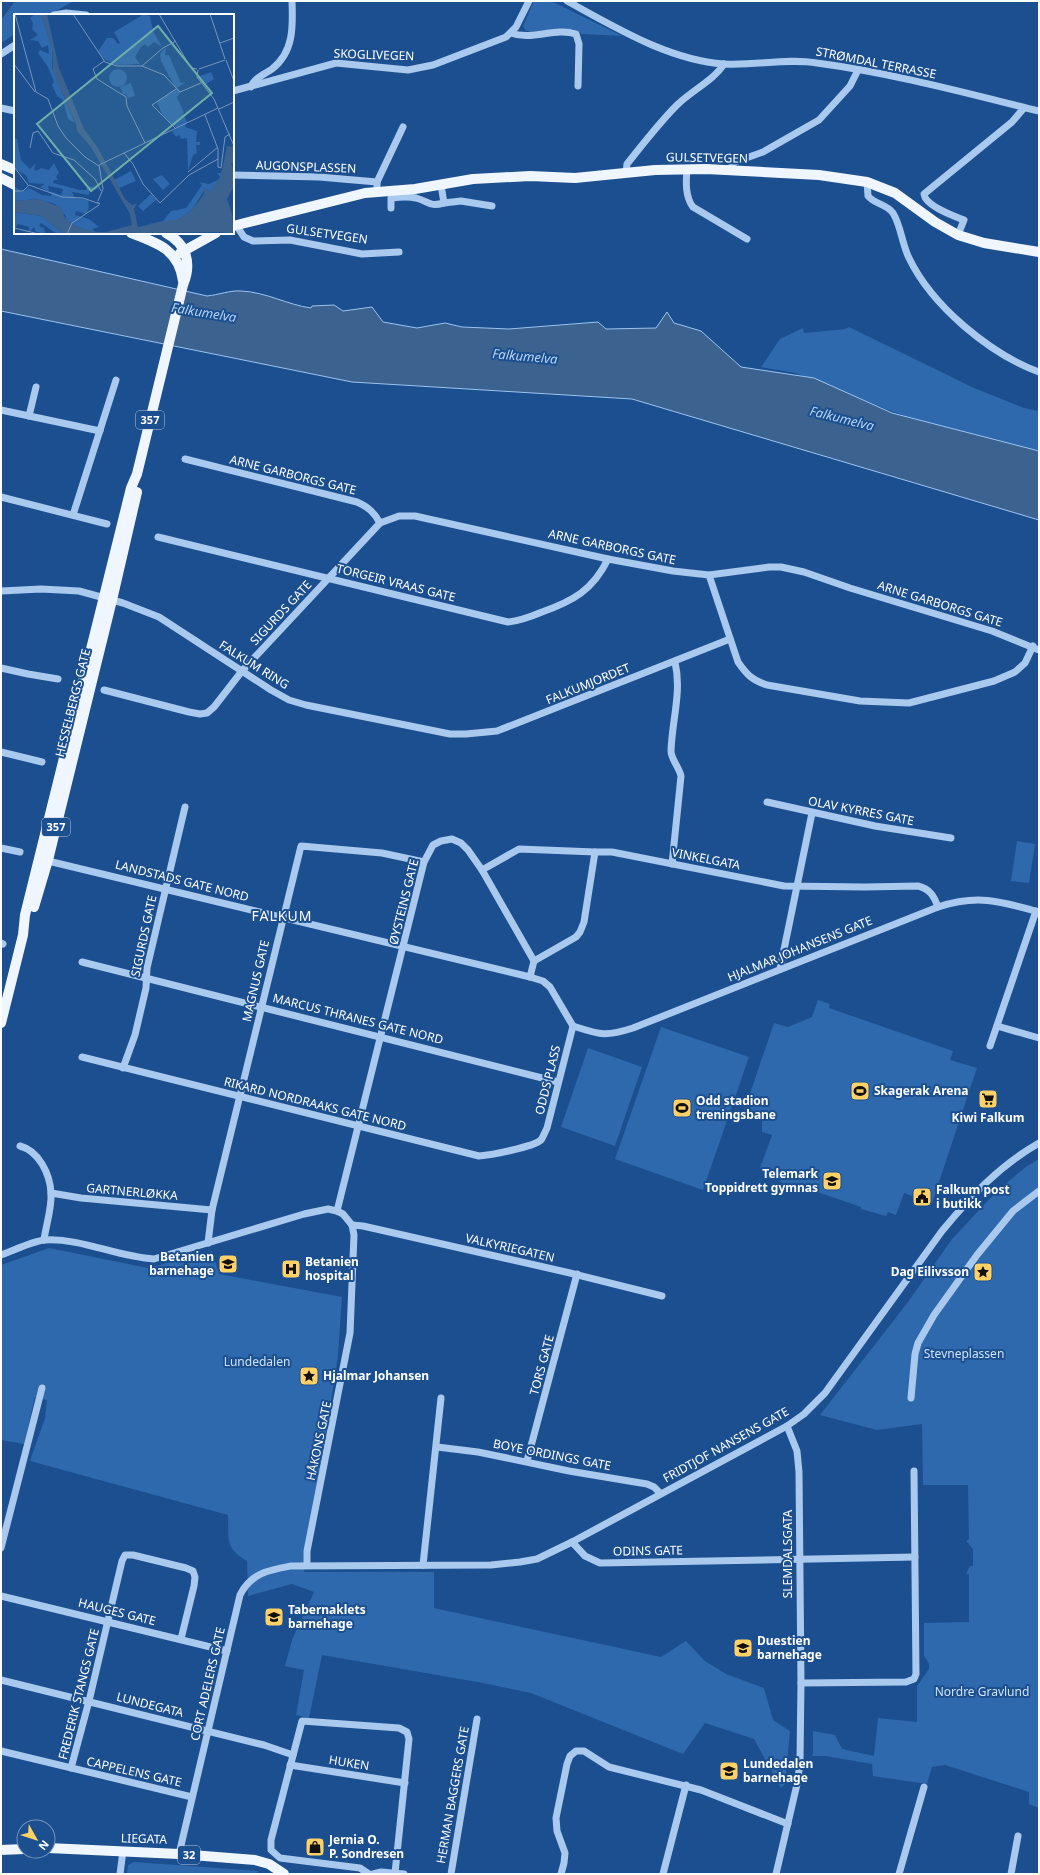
<svg xmlns="http://www.w3.org/2000/svg" width="1040" height="1875" font-family="'Noto Sans',sans-serif">
<style>
.green{fill:#2e69ad}
.water{fill:#3c6290;stroke:#9cc4f0}
.lines{fill:none;stroke-linecap:round;stroke-linejoin:round}
.minor{stroke:#a9c9ee;stroke-width:7}
.major{stroke:#f0f6ff;stroke-width:10}
.labels{text-anchor:middle;stroke-width:4;stroke-linejoin:round;paint-order:stroke}
.shield{fill:#1b4f8f;stroke:#bbcadd;stroke-width:1}
.shield-label{font-size:11px;font-weight:bold;fill:#fff}
.street-label{font-size:12px;fill:#fff;stroke:#1b4f8f}
.poi-label{font-size:12px;font-weight:bold;fill:#fff;stroke:#1b4f8f;text-anchor:start}
.park-label{font-size:12px;fill:#cfe3fa;stroke:#1b4f8f}
.water-label{font-size:13px;font-style:italic;fill:#b5d3f5;stroke:#1b4f8f}
.quarter-label{font-size:14px;letter-spacing:1px;fill:#fff;stroke:#1b4f8f}
.inset-road{fill:none;stroke:#7695bc;stroke-width:1}
.view{fill:#6fada8;fill-opacity:0.15;stroke:#6fada8;stroke-width:2}
.inset-edge{fill:none;stroke:#fff;stroke-width:2}
</style>
<rect width="100%" height="100%" fill="#1b4f8f"/>
<g class="green">
<polygon points="15,1 71,1 72,2 48,15 15,15 15,34 1,43 1,20"/>
<polygon points="534,1 551,1 622,36 582,34 573,29 541,31 526,31 523,26"/>
<polygon points="849,327 974,388 1024,408 1039,411 1039,450 992,444 893,412 795,373 761,367 780,339 803,328 804,333 845,329"/>
<polygon points="1017,841 1035,844 1029,883 1011,881"/>
<polygon points="818,1000 830,1004 829,1008 953,1051 950,1060 977,1068 932,1203 904,1193 896,1215 888,1212 886,1216 861,1209 861,1207 794,1184 793,1186 780,1182 781,1179 768,1175 769,1171 760,1168 772,1135 762,1132 762,1120 743,1114 774,1023 788,1027 812,1017"/>
<polygon points="661,1027 749,1057 703,1190 615,1159"/>
<polygon points="588,1048 642,1067 615,1146 561,1127"/>
<polygon points="1039,1159 1039,1808 1029,1804 1029,1792 945,1765 932,1767 927,1784 873,1776 872,1764 825,1756 812,1756 813,1753 813,1731 835,1735 842,1749 874,1756 878,1718 917,1722 917,1686 929,1669 929,1664 924,1656 924,1623 969,1622 969,1574 966,1574 970,1566 973,1566 973,1549 966,1541 969,1539 968,1485 923,1485 922,1424 877,1430 820,1415 908,1302 952,1239 998,1190 1027,1166"/>
<path d="M49,1248l99,20 64,-17 7,23 123,23 -4,59 -34,216h130v36l227,49 25,-16 19,20 21,13 38,14 9,32 17,11 -5,53 -4,4 -27,-49 -49,-16 -22,31 -152,-61 -48,-10 -161,-28 -13,63 -13,-3 8,-45 -19,-4 7,-26 22,-48 -22,-8 -44,12 -1,-35c-23,-13 -18,-23 -19,-46l-198,-54 15,-43 2,-18 -12,-3 -11,47 -23,-4v-175z"/>
<polygon points="134,1862 258,1871 257,1874 127,1874 128,1865"/>
</g>
<path class="water" d="M1,249l206,47c11,-1 24,-6 34,-5 25,1 47,14 70,17l1,-2 22,-1 9,6 29,-4 11,15 34,6 28,-5 17,4 47,2 89,-7 8,7 50,-1 11,-16 7,11 27,8 40,36 73,11 78,35 147,38v69l-407,-121 -280,-17 -351,-71z"/>
<g class="lines">
<g class="minor">
<path d="M567,1c48,26 101,59 157,63 31,2 62,-6 93,-1 75,10 149,30 222,48"/>
<polyline points="54,15 66,13 86,15"/>
<path d="M511,33c21,8 44,-6 65,1l3,10 -1,42"/>
<polyline points="1,54 15,45"/>
<path d="M251,87c3,-9 14,-13 21,-18 22,-17 21,-43 20,-68"/>
<polyline points="233,91 336,63 408,70 433,65 506,37 516,27 529,1"/>
<polyline points="1,108 15,111"/>
<path d="M687,169c-1,12 -2,28 6,38l54,32"/>
<polyline points="730,170 732,165 735,162 763,152 819,120 850,86 858,70"/>
<path d="M626,173l1,-9c16,-20 32,-41 50,-59 14,-14 37,-25 47,-41"/>
<polyline points="233,175 319,177 377,182"/>
<path d="M867,182l1,14c6,8 19,8 25,17 8,13 9,31 16,45 23,48 81,96 130,114"/>
<polyline points="441,185 444,203 461,201 492,206"/>
<polyline points="377,187 377,182 403,127"/>
<path d="M391,208v-10c8,-1 17,-2 25,0 14,4 13,9 28,5"/>
<polyline points="236,225 244,237 253,241 290,240 362,254 399,252"/>
<path d="M958,235l6,-15c-10,-4 -39,-14 -40,-26l88,-72 12,-14"/>
<polyline points="1,410 100,431"/>
<polyline points="29,416 36,387"/>
<path d="M185,459l172,43c11,5 17,10 23,21l19,-7h16l193,43 65,12 36,4 60,-8h12l23,5 46,16 142,43 47,19"/>
<polyline points="1,497 107,524"/>
<polyline points="73,515 116,380"/>
<path d="M158,537l350,85c12,-1 22,-5 34,-10 31,-11 51,-22 66,-53"/>
<path d="M709,575l29,87c9,13 14,18 29,23l93,16 49,2 85,-22 21,-9 10,-9 8,-17"/>
<polyline points="1,591 41,589 79,591 123,603 159,617 271,690 289,700 306,705 450,734 466,734 497,731 730,639"/>
<polyline points="1,668 28,674 58,679"/>
<polyline points="104,690 189,712 200,714 207,713 214,707 242,671 380,523"/>
<polyline points="1,752 42,762"/>
<polyline points="767,802 875,826 951,838"/>
<polyline points="1,848 20,852"/>
<polyline points="44,860 530,977 543,981 550,987 573,1026"/>
<path d="M672,864l9,-88c-2,-9 -10,-17 -10,-25 1,-31 11,-59 4,-89"/>
<polyline points="482,870 519,849 595,852"/>
<polyline points="1,943 3,944"/>
<path d="M534,961l42,-24 4,-5 4,-10 11,-70h17l172,34 81,1 53,-1c12,3 16,10 20,21"/>
<polyline points="82,962 558,1082"/>
<polyline points="780,969 812,813"/>
<path d="M573,1026c28,9 32,11 60,2l305,-121c39,-13 62,-6 101,5"/>
<polyline points="997,1026 1039,1038"/>
<polyline points="990,1046 1036,911"/>
<path d="M82,1057l397,99c12,-1 54,-9 62,-16 2,-3 4,-8 6,-12l26,-102"/>
<polyline points="123,1068 135,1035 146,988 147,968 185,807"/>
<path d="M20,1146c19,5 30,28 31,47 1,15 -5,32 -7,47"/>
<polyline points="51,1193 81,1198 212,1210"/>
<polyline points="337,1211 424,862 433,845 441,841 452,839 461,843 468,850 482,870 534,961 530,977"/>
<polyline points="352,1225 363,1226 570,1273 662,1296"/>
<polyline points="208,1243 212,1210 301,846 382,853 424,862"/>
<path d="M1,1255c12,-4 31,-14 44,-15 37,-2 72,17 109,19l150,-45 24,-5 9,2 6,3 9,11 2,10 -4,98 -43,218v14"/>
<polyline points="911,1398 915,1354 918,1343 934,1315 977,1255 1013,1211 1039,1191"/>
<polyline points="437,1447 478,1452 569,1471 647,1484 654,1487 660,1493"/>
<polyline points="527,1461 577,1274"/>
<polyline points="572,1542 585,1556 600,1563 915,1557"/>
<polyline points="1,1548 42,1388"/>
<polyline points="423,1565 441,1398"/>
<polyline points="1,1596 227,1651"/>
<polyline points="1,1680 264,1745 293,1755"/>
<polyline points="801,1683 906,1682 914,1679 916,1674 914,1471"/>
<polyline points="1,1751 192,1797"/>
<polyline points="290,1765 405,1783"/>
<polyline points="71,1768 89,1701 122,1561 125,1555 133,1555 186,1568 193,1571 195,1577 194,1586 181,1639"/>
<path d="M179,1854l61,-259c11,-22 29,-25 51,-29l200,-1 29,-3 17,-3 35,-17 215,-116 17,-12 21,-21 117,-162c29,-35 57,-65 97,-88"/>
<polyline points="120,1874 123,1851"/>
<polyline points="369,1874 360,1868 280,1858 271,1850 271,1840 302,1721 399,1728 407,1732 409,1739 395,1873"/>
<polyline points="373,1874 381,1872 404,1874"/>
<polyline points="451,1874 477,1719"/>
<polyline points="561,1874 564,1863 565,1853 557,1831 556,1818 567,1764 570,1756 576,1751 584,1751 609,1767 701,1790 788,1824"/>
<polyline points="663,1874 686,1785"/>
<polyline points="776,1874 798,1780 800,1760 801,1683 799,1472 797,1451 787,1426"/>
<polyline points="899,1874 924,1787"/>
<polyline points="1011,1874 1018,1836"/>
</g>
<g class="major">
<polyline points="1,164 15,170"/>
<polyline points="1,178 15,185"/>
<polyline points="233,226 365,193 415,189 473,179 530,176 575,178 655,170 706,169 819,175 867,182 895,193 935,222 958,235 984,243 1039,252"/>
<path d="M131,233c27,10 48,17 52,48"/>
<polyline points="180,253 216,233"/>
<polyline points="34,907 48,860 112,600 137,492"/>
<path d="M1,1023l22,-88 2,-20 106,-427 6,-14 46,-189c9,-21 4,-41 -17,-52"/>
<polyline points="48,1848 179,1854 255,1860 269,1864 284,1874"/>
<polyline points="1,1850 24,1849"/>
</g>
</g>
<defs>
<symbol id="stadium-square" viewBox="-11 -11 22 22"><rect x="-9" y="-9" width="18" height="18" rx="4" fill="#ffd166" stroke="#1b4f8f"/><path d="M0-5a6.5 5 0 1 0 0 10a6.5 5 0 1 0 0-10ZM-3.5-1.8h7v3.6h-7Z" fill="#111"/></symbol>
<symbol id="supermarket-square" viewBox="-11 -11 22 22"><rect x="-9" y="-9" width="18" height="18" rx="4" fill="#ffd166" stroke="#1b4f8f"/><path d="M-6-5.5h2.5l.6 2H6L4.5 2H-2.5L-4.4-4H-6ZM-1.5 3.2a1.3 1.3 0 1 0 .1 0ZM3 3.2a1.3 1.3 0 1 0 .1 0Z" fill="#111"/></symbol>
<symbol id="school-square" viewBox="-11 -11 22 22"><rect x="-9" y="-9" width="18" height="18" rx="4" fill="#ffd166" stroke="#1b4f8f"/><path d="M0-5L7-2L0 1L-7-2ZM-4 1L0 2.5L4 1V4Q0 6-4 4Z" fill="#111"/></symbol>
<symbol id="civic-square" viewBox="-11 -11 22 22"><rect x="-9" y="-9" width="18" height="18" rx="4" fill="#ffd166" stroke="#1b4f8f"/><path d="M-.6-6.5H3V-4.5H.6V-3L4-1V1h2V6H-6V1h2V-1L-.6-3ZM-1.2 2.5V6h2.4V2.5Z" fill="#111"/></symbol>
<symbol id="hospital-square" viewBox="-11 -11 22 22"><rect x="-9" y="-9" width="18" height="18" rx="4" fill="#ffd166" stroke="#1b4f8f"/><path d="M-5-5h3v3.5h4V-5h3V5h-3V1.5h-4V5h-3Z" fill="#111"/></symbol>
<symbol id="sight-square" viewBox="-11 -11 22 22"><rect x="-9" y="-9" width="18" height="18" rx="4" fill="#ffd166" stroke="#1b4f8f"/><path d="M0-6L1.8-2.2L6-1.7L2.9 1.2L3.7 5.4L0 3.3L-3.7 5.4L-2.9 1.2L-6-1.7L-1.8-2.2Z" fill="#111"/></symbol>
<symbol id="shop-square" viewBox="-11 -11 22 22"><rect x="-9" y="-9" width="18" height="18" rx="4" fill="#ffd166" stroke="#1b4f8f"/><path d="M-5-2.5h2.3a2.7 3.5 0 0 1 5.4 0H5L5.5 6h-11ZM-1.5-2.5h3a1.5 2.3 0 0 0-3 0Z" fill="#111"/></symbol>
</defs>
<g fill-rule="evenodd">
<use href="#stadium-square" x="849" y="1080" width="22" height="22"/>
<use href="#supermarket-square" x="977" y="1088" width="22" height="22"/>
<use href="#stadium-square" x="671" y="1097" width="22" height="22"/>
<use href="#school-square" x="821" y="1170" width="22" height="22"/>
<use href="#civic-square" x="911" y="1186" width="22" height="22"/>
<use href="#school-square" x="217" y="1253" width="22" height="22"/>
<use href="#hospital-square" x="280" y="1258" width="22" height="22"/>
<use href="#sight-square" x="972" y="1261" width="22" height="22"/>
<use href="#sight-square" x="298" y="1365" width="22" height="22"/>
<use href="#school-square" x="263" y="1606" width="22" height="22"/>
<use href="#school-square" x="732" y="1637" width="22" height="22"/>
<use href="#school-square" x="718" y="1760" width="22" height="22"/>
<use href="#shop-square" x="304" y="1836" width="22" height="22"/>
</g>
<g class="labels">
<g class="shield">
<rect x="136" y="411" width="28" height="18" rx="3"/>
<rect x="42" y="818" width="28" height="18" rx="3"/>
<rect x="178" y="1846" width="22" height="18" rx="3"/>
</g>
<g class="shield-label">
<text x="150" y="424">357</text>
<text x="56" y="831">357</text>
<text x="189" y="1859">32</text>
</g>
<g class="street-label">
<text transform="translate(374 55) rotate(2)" y="4">SKOGLIVEGEN</text>
<text transform="translate(876 63) rotate(11)" y="4">STRØMDAL TERRASSE</text>
<text transform="translate(707 158) rotate(1)" y="4">GULSETVEGEN</text>
<text transform="translate(306 167) rotate(2)" y="4">AUGONSPLASSEN</text>
<text transform="translate(327 234) rotate(8)" y="4">GULSETVEGEN</text>
<text transform="translate(293 475) rotate(14)" y="4">ARNE GARBORGS GATE</text>
<text transform="translate(612 547) rotate(12)" y="4">ARNE GARBORGS GATE</text>
<text transform="translate(396 583) rotate(14)" y="4">TORGEIR VRAAS GATE</text>
<text transform="translate(940 604) rotate(17)" y="4">ARNE GARBORGS GATE</text>
<text transform="translate(281 613) rotate(-47)" y="4">SIGURDS GATE</text>
<text transform="translate(254 665) rotate(32)" y="4">FALKUM RING</text>
<text transform="translate(588 684) rotate(-22)" y="4">FALKUMJORDET</text>
<text transform="translate(73 703) rotate(-76)" y="4">HESSELBERGS GATE</text>
<text transform="translate(861 811) rotate(11)" y="4">OLAV KYRRES GATE</text>
<text transform="translate(706 859) rotate(11)" y="4">VINKELGATA</text>
<text transform="translate(182 881) rotate(14)" y="4">LANDSTADS GATE NORD</text>
<text transform="translate(404 902) rotate(-76)" y="4">ØYSTEINS GATE</text>
<text transform="translate(144 936) rotate(-78)" y="4">SIGURDS GATE</text>
<text transform="translate(800 949) rotate(-22)" y="4">HJALMAR JOHANSENS GATE</text>
<text transform="translate(256 981) rotate(-77)" y="4">MAGNUS GATE</text>
<text transform="translate(358 1019) rotate(14)" y="4">MARCUS THRANES GATE NORD</text>
<text transform="translate(548 1080) rotate(-76)" y="4">ODDS PLASS</text>
<text transform="translate(315 1104) rotate(14)" y="4">RIKARD NORDRAAKS GATE NORD</text>
<text transform="translate(132 1192) rotate(5)" y="4">GARTNERLØKKA</text>
<text transform="translate(510 1248) rotate(13)" y="4">VALKYRIEGATEN</text>
<text transform="translate(542 1365) rotate(-75)" y="4">TORS GATE</text>
<text transform="translate(319 1441) rotate(-78)" y="4">HÅKONS GATE</text>
<text transform="translate(726 1445) rotate(-29)" y="4">FRIDTJOF NANSENS GATE</text>
<text transform="translate(552 1455) rotate(11)" y="4">BOYE ORDINGS GATE</text>
<text transform="translate(648 1551) rotate(-1)" y="4">ODINS GATE</text>
<text transform="translate(788 1554) rotate(-90)" y="4">SLEMDALSGATA</text>
<text transform="translate(117 1612) rotate(14)" y="4">HAUGES GATE</text>
<text transform="translate(208 1684) rotate(-77)" y="4">CORT ADELERS GATE</text>
<text transform="translate(79 1694) rotate(-76)" y="4">FREDERIK STANGS GATE</text>
<text transform="translate(150 1705) rotate(14)" y="4">LUNDEGATA</text>
<text transform="translate(349 1763) rotate(9)" y="4">HUKEN</text>
<text transform="translate(134 1772) rotate(13)" y="4">CAPPELENS GATE</text>
<text transform="translate(453 1795) rotate(-80)" y="4">HERMAN BAGGERS GATE</text>
<text transform="translate(144 1839) rotate(2)" y="4">LIEGATA</text>
</g>
<g class="poi-label">
<text x="874" y="1095">Skagerak Arena</text>
<text x="696" y="1105">Odd stadion<tspan x="696" dy="14">treningsbane</tspan></text>
<text x="988" y="1122" text-anchor="middle">Kiwi Falkum</text>
<text x="818" y="1178" text-anchor="end">Telemark<tspan x="818" dy="14">Toppidrett gymnas</tspan></text>
<text x="936" y="1194">Falkum post<tspan x="936" dy="14">i butikk</tspan></text>
<text x="214" y="1261" text-anchor="end">Betanien<tspan x="214" dy="14">barnehage</tspan></text>
<text x="305" y="1266">Betanien<tspan x="305" dy="14">hospital</tspan></text>
<text x="969" y="1276" text-anchor="end">Dag Eilivsson</text>
<text x="323" y="1380">Hjalmar Johansen</text>
<text x="288" y="1614">Tabernaklets<tspan x="288" dy="14">barnehage</tspan></text>
<text x="757" y="1645">Duestien<tspan x="757" dy="14">barnehage</tspan></text>
<text x="743" y="1768">Lundedalen<tspan x="743" dy="14">barnehage</tspan></text>
<text x="329" y="1844">Jernia O.<tspan x="329" dy="14">P. Sondresen</tspan></text>
</g>
<g class="park-label">
<text x="964" y="1358">Stevneplassen</text>
<text x="257" y="1366">Lundedalen</text>
<text x="982" y="1696">Nordre Gravlund</text>
</g>
<g class="water-label">
<text transform="translate(204 312) rotate(9)" y="5">Falkumelva</text>
<text transform="translate(525 356) rotate(5)" y="5">Falkumelva</text>
<text transform="translate(842 418) rotate(14)" y="5">Falkumelva</text>
</g>
<g class="quarter-label">
<text x="282" y="921">FALKUM</text>
</g>
</g>
<g transform="translate(14 14)">
<rect width="220" height="220" fill="#1b4f8f"/>
<path d="M21,0h6l11,33v21l23,55 -7,-4 -5,-19 -6,-4 -5,-11 2,-3 -6,-15 -10,-14 2,-3 9,4 -1,-9 -6,3 -4,-7 -8,-1 8,-5 -6,-6 1,-6 -3,-5zM130,0l6,2 3,15 9,16 -8,-5 -6,5 -3,-3 -4,3 -6,10 5,7 -24,1 -12,-6 -6,-8 9,-13h6l5,6 2,-1 -6,-11zM152,33l-1,8h4l12,28 5,-1 -9,6 4,4 -4,5 7,16 -5,2 4,-1 4,8 -2,5 12,4 -1,11h4v3h-4l1,8 -4,2 -5,16 -1,-33 -6,1 -2,-4 -3,2 -4,-6 5,-2 -1,-2 -7,-5 -8,-10 -4,-11 19,-12 -15,-28 -1,-7zM95 64a9 9 0 1 1 18 0a9 9 0 1 1-18 0ZM197,58l3,7 -9,6 -7,-8zM117,69l4,13 -7,2 -2,-4 -3,1 -3,-8zM0,125h3l4,21 9,9 6,-6 -2,6 2,2 5,-3 8,2 5,-7 5,10 -3,3 2,4h-4l-1,3 27,7h6l2,-4 11,3 -10,1v5l-17,-3 3,6 13,2 1,8 -3,6 -10,-3 -1,4 14,4 10,8 -7,2 5,4 -22,-7 -10,-7 1,-3 -11,-12 -17,-5 -24,2v-15l8,6 7,-4 13,7 9,1 1,-3 -12,-6 5,-3 -16,-1 -3,-8 -12,-6zM34,172l15,3 -2,6 -12,-4zM117,157l5,10 -17,7 -5,-8zM203,159h6l-7,13 -6,5 -5,-2 -13,21 -14,10 -33,5 18,-4 8,-10 15,-3 16,-23 -3,-3 10,2 9,-4 2,-3zM148,161l8,9 -7,6 -10,-11zM137,180l5,6 -13,11 -5,-5zM0,198l27,4 23,18h-7l-16,-11 -2,3 5,2 1,6 -9,-2 -2,-5 -5,5v-5l-11,-3 -3,4z" fill="#2e69ad" fill-rule="evenodd"/>
<path d="M27,0h6l12,54 25,61 14,19 27,51 7,6 5,-2 -3,6 4,18 32,-7h8l14,-10 12,-16v-6l6,3 10,-12 7,-33 7,1v17l-3,-1 3,9v14l-7,13 5,15 2,20 -13,-2 -157,2 -23,-18 -27,-4v-11l26,-2 22,9 3,11 10,7 20,6h11l26,-7 -2,-11 -39,-67 -14,-16 -1,-7 -23,-52 -1,-25z" fill="#3c6290"/>
<path class="inset-road" d="M1,0l21,78 12,7 10,27 8,12 19,19 14,9M59,0l32,48 12,4h25l22,9 16,17 21,-9M145,0l32,54 6,1M196,0l15,45M206,29l14,-5M212,46l8,21M90,47l-11,8 4,10 29,18 1,9 18,37M0,50l21,28M128,52l21,-18 13,-7M185,55l26,-9M184,56l-1,7 17,22 20,47M205,95l15,-7M191,101l13,34v18l3,1 4,-31 5,-3M162,115l-24,-24 24,-16M16,134l3,-15 5,-2 15,22 21,7 21,19 6,12M110,139l9,11 10,20 17,19 29,-28 29,-16M0,153l14,18M174,158l30,-25M0,177h9l6,-6 33,12 21,1 17,6 -3,-2M84,187l5,-12 -4,-24 119,-57M0,214l25,6M53,220l5,-11 27,-18"/>
<path class="view" d="M144,12l54,67 -121,98 -54,-67z"/>
<rect width="220" height="220" class="inset-edge"/>
</g>
<rect width="1040" height="1875" fill="none" stroke="#ffffff" stroke-width="4"/>
<g transform="translate(36 1839) rotate(129)"><circle r="19" fill="#1b4f8f" stroke="#7695bc"/>
<path d="M0-3L7 15L0 10L-7 15Z" fill="#ffd166"/>
<text y="-6" font-size="11" font-weight="bold" text-anchor="middle" fill="#ffffff">N</text>
</g>
</svg>
